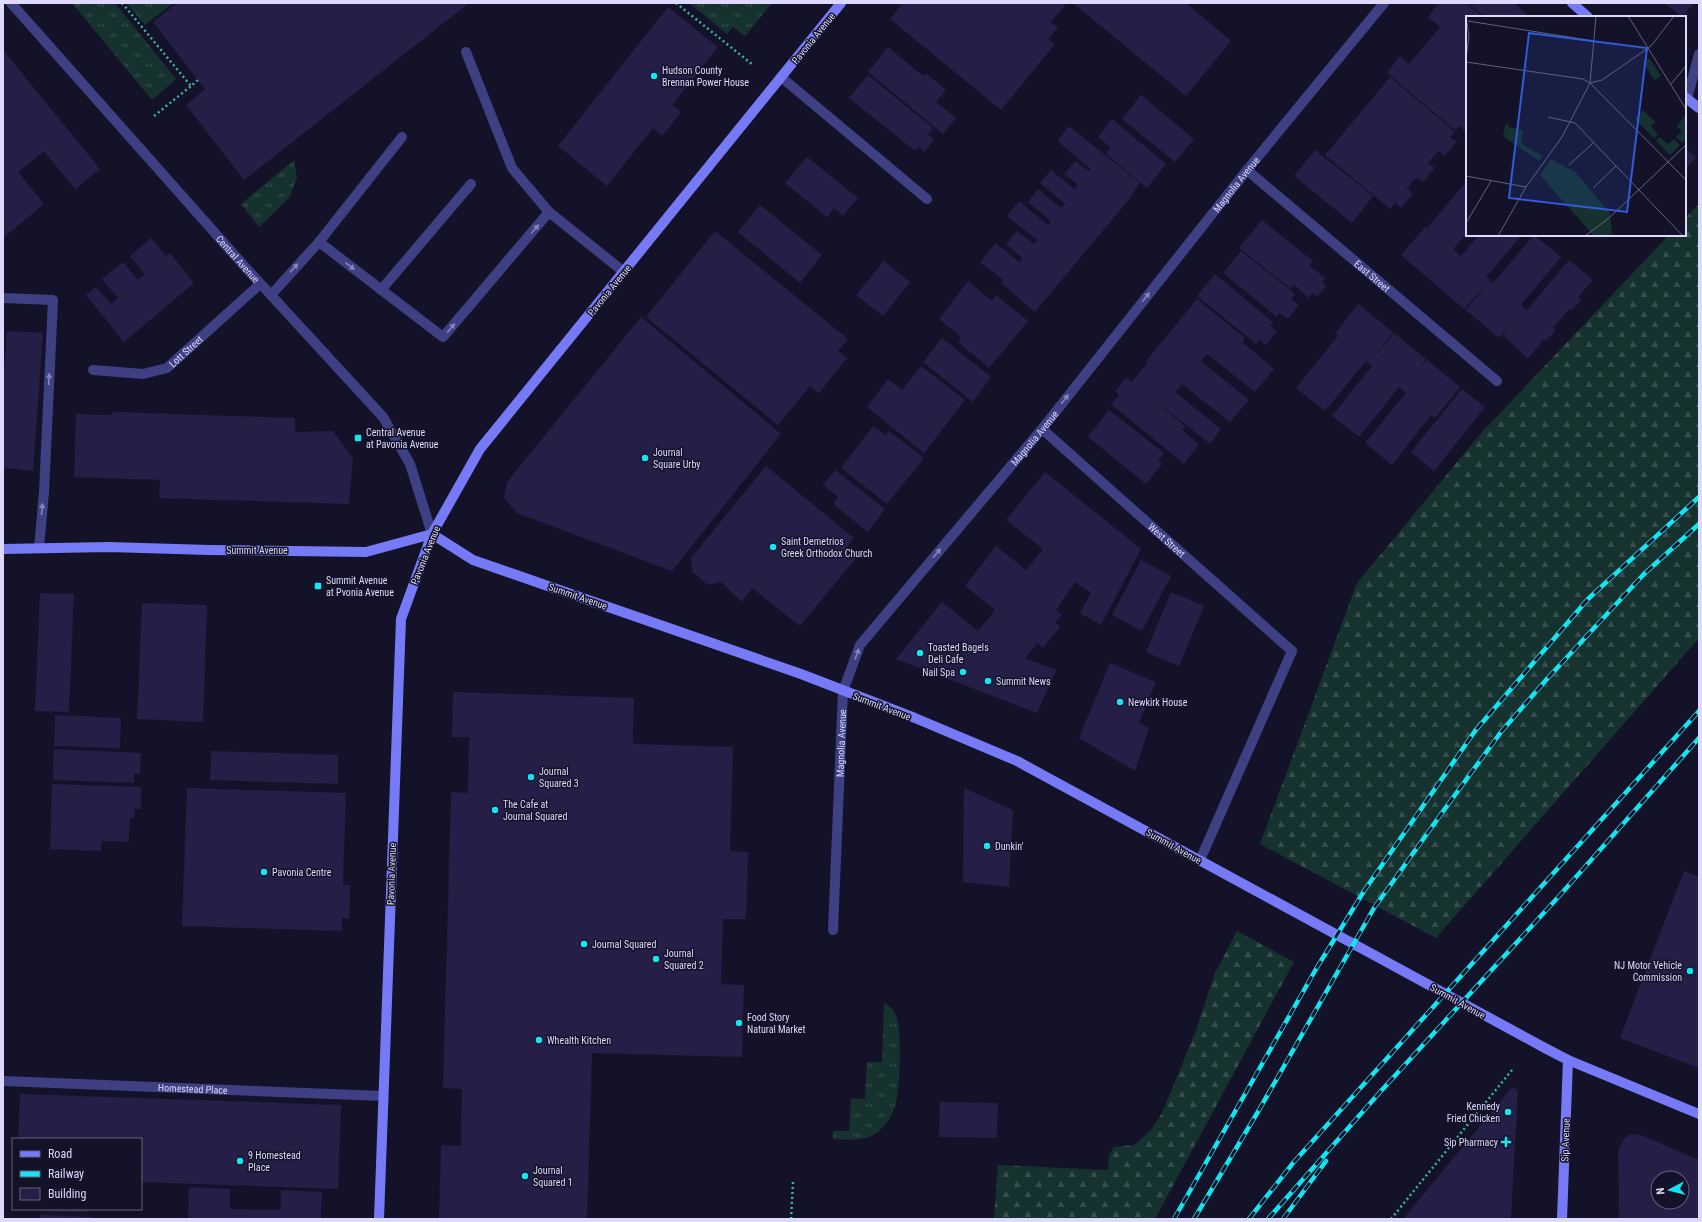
<svg xmlns="http://www.w3.org/2000/svg" width="1702" height="1222" font-family="'Roboto Condensed',sans-serif">
<style>
.grass{fill:url(#grass-tufts)}
.forest{fill:url(#forest-firs)}
.building{fill:#251f48;fill-rule:evenodd}
.lines{fill:none;stroke-linecap:round;stroke-linejoin:round}
.path{stroke:#37b4a7;stroke-width:2.5;stroke-dasharray:2 3;stroke-linecap:butt}
.lane{stroke:#3f4084;stroke-width:10}
.street{stroke:#3f4084;stroke-width:10}
.secondary{stroke:#777af7;stroke-width:10}
.rail-casing{stroke:#12e6f2;stroke-width:4.5}
.rail{stroke:#141228;stroke-width:3;stroke-dasharray:9;stroke-linecap:butt}
.oneway{fill:#8685ba}
.poi-dot{fill:#12e6f2;stroke:#141228;stroke-width:1.5}
.labels{text-anchor:middle;stroke-width:3;stroke-linejoin:round;paint-order:stroke}
.street-label{font-size:10px;fill:#dddafd;stroke:#141228}
.poi-label{font-size:10px;fill:#dddafd;stroke:#141228;text-anchor:start}
.inset-road{fill:none;stroke:#64627d;stroke-width:1}
.view{fill:#305cdc;fill-opacity:0.15;stroke:#305cdc;stroke-width:2}
.inset-edge{fill:none;stroke:#dddafd;stroke-width:2}
</style>
<defs>
<pattern id="grass-tufts" width="24" height="20" patternUnits="userSpaceOnUse"><rect width="24" height="20" fill="#15322f"/><path d="M3 7l-1-3M5 7V3M7 7l1-3M15 17l-1-3M17 17v-4M19 17l1-3" fill="none" stroke="#374f4e"/></pattern>
<pattern id="forest-firs" width="22" height="20" patternUnits="userSpaceOnUse"><rect width="22" height="20" fill="#15322f"/><path d="M5 1l3.5 6h-7zM16 11l3.5 6h-7z" fill="#374f4e"/></pattern>
</defs>
<rect width="100%" height="100%" fill="#141228"/>
<g class="grass">
<polygon points="72,3 115,3 176,79 152,100"/>
<polygon points="126,3 173,3 145,25"/>
<polygon points="689,3 772,3 745,36 733,27 727,34"/>
<polygon points="294,160 297,178 289,198 259,227 241,204"/>
<path d="M884,1003c6,3 11,8 13,15 5,17 3,72 -2,89 -3,8 -8,17 -15,23 -13,12 -30,10 -47,9v-8h16l2,-33 14,1 2,-37h15z"/>
</g>
<g class="forest">
<polygon points="1699,204 1699,638 1436,938 1260,844 1357,583 1482,432 1669,235 1685,235 1685,218"/>
<polygon points="1237,931 1294,962 1155,1219 994,1219 998,1165 1108,1170 1109,1155 1114,1147 1134,1145 1151,1130 1162,1113 1195,1033 1215,973"/>
</g>
<g class="building">
<polygon points="177,3 469,3 244,180 186,105 205,89 153,22"/>
<polygon points="903,3 1067,3 1051,22 1058,28 1048,39 1055,44 1001,110 890,19"/>
<polygon points="1073,3 1186,3 1231,41 1186,96"/>
<polygon points="1439,3 1466,3 1483,17 1467,17 1467,130 1466,132 1459,126 1455,130 1387,73 1400,56 1409,64 1440,27 1428,17"/>
<polygon points="1468,3 1514,3 1530,17 1485,17"/>
<polygon points="1664,3 1694,3 1682,17"/>
<polygon points="668,7 718,47 672,105 681,112 672,124 662,136 653,128 607,186 558,146"/>
<polygon points="888,47 923,76 926,73 946,90 936,102 956,118 943,134 868,72"/>
<polygon points="3,50 100,169 75,189 44,151 18,172 44,204 3,238"/>
<polygon points="868,75 933,128 928,134 934,140 924,152 918,147 915,151 849,98"/>
<polygon points="1390,77 1455,132 1450,137 1457,141 1445,156 1439,151 1428,163 1435,168 1423,182 1417,177 1412,182 1407,189 1413,194 1401,208 1395,203 1390,209 1325,155"/>
<polygon points="1141,95 1194,139 1175,162 1122,119"/>
<polygon points="1112,119 1166,164 1147,188 1106,154 1111,148 1098,137"/>
<polygon points="1069,126 1140,183 1127,202 1035,312 1001,283 1003,280 980,262 996,243 1019,262 1022,258 1006,244 1017,231 1034,244 1037,240 1007,216 1019,201 1048,225 1051,221 1028,202 1038,189 1061,208 1065,204 1040,183 1051,170 1074,189 1078,185 1064,174 1075,161 1089,171 1091,169 1057,141"/>
<polygon points="1685,148 1696,157 1685,170"/>
<polygon points="1315,150 1373,196 1352,223 1294,176"/>
<polygon points="807,157 858,198 843,216 834,208 827,217 785,183"/>
<polygon points="1467,181 1467,233 1453,249 1461,256 1479,235 1522,235 1486,277 1490,280 1464,309 1401,255 1425,227 1427,228"/>
<polygon points="760,205 822,255 800,283 738,232"/>
<polygon points="1262,220 1313,261 1309,265 1325,278 1322,282 1326,286 1317,297 1313,293 1309,298 1294,285 1291,289 1239,248"/>
<polygon points="715,231 848,339 838,351 847,358 819,393 810,386 778,425 646,317"/>
<polygon points="1534,235 1561,257 1521,305 1524,308 1527,310 1569,260 1593,280 1578,297 1581,300 1571,311 1569,309 1553,328 1556,330 1546,341 1544,339 1528,359 1503,335 1514,320 1499,338 1466,310 1490,280 1493,283"/>
<polygon points="151,238 166,256 170,253 194,283 124,342 86,295 96,287 111,304 118,298 102,279 123,262 138,280 145,274 130,256"/>
<polygon points="1241,251 1295,294 1291,299 1299,305 1288,319 1280,313 1277,317 1223,273"/>
<polygon points="884,261 910,282 883,316 856,295"/>
<polygon points="1215,274 1273,322 1270,326 1277,331 1266,345 1259,340 1256,344 1197,296"/>
<polygon points="968,281 992,301 996,295 1028,321 989,368 958,342 961,337 939,319"/>
<polygon points="1197,299 1245,338 1242,342 1274,369 1255,392 1207,354 1204,357 1193,347 1204,357 1201,361 1249,400 1230,422 1182,384 1179,388 1175,392 1221,429 1210,444 1147,394 1185,426 1182,430 1199,444 1184,464 1111,404 1119,395 1115,391 1126,378 1132,382 1148,362 1146,361"/>
<polygon points="1358,304 1393,332 1369,363 1366,361 1325,411 1296,388 1338,336 1335,334"/>
<polygon points="641,317 781,434 672,571 517,513 504,498 507,482"/>
<polygon points="7,331 43,333 33,471 3,468 3,382"/>
<polygon points="1394,333 1426,359 1422,365 1427,360 1460,387 1435,418 1431,415 1392,465 1365,443 1406,393 1402,390 1399,387 1359,437 1332,416 1372,366 1369,363"/>
<polygon points="942,338 991,377 973,402 923,362"/>
<polygon points="921,366 965,400 924,453 867,407 888,379 902,390"/>
<polygon points="1462,389 1485,407 1434,471 1411,452"/>
<polygon points="1109,410 1164,453 1158,461 1162,464 1146,484 1088,437"/>
<polygon points="113,412 295,418 295,432 333,431 353,458 349,504 159,498 160,480 74,477 76,414 112,415"/>
<polygon points="873,426 885,435 889,431 924,458 887,504 841,468"/>
<polygon points="766,466 854,538 845,549 856,558 800,626 752,588 742,602 721,582 708,585 692,572 691,558"/>
<polygon points="835,470 885,509 868,532 833,504 838,497 823,485"/>
<polygon points="1045,472 1141,549 1101,625 1080,613 1091,593 1075,582 1056,610 1062,615 1055,622 1060,627 1043,648 1038,643 1025,658 1056,670 1037,713 896,659 942,602 978,631 995,610 965,586 996,546 1026,570 1043,549 1006,520"/>
<polygon points="1141,560 1171,576 1142,631 1112,615"/>
<polygon points="1171,592 1204,606 1179,666 1146,652"/>
<polygon points="40,593 74,594 69,712 35,711"/>
<polygon points="142,603 207,605 203,722 137,719"/>
<polygon points="1110,663 1156,682 1139,723 1149,728 1135,771 1079,738"/>
<polygon points="453,692 634,698 633,744 733,747 730,851 748,852 746,919 723,919 721,984 744,985 742,1057 592,1053 587,1219 439,1219 441,1145 461,1146 462,1089 443,1088 451,792 468,793 469,737 452,737"/>
<polygon points="55,715 121,718 120,748 54,746"/>
<polygon points="54,749 141,753 140,774 134,774 134,783 53,780"/>
<polygon points="211,751 338,755 338,784 210,780"/>
<polygon points="52,784 141,787 141,809 134,809 134,818 130,818 129,842 101,841 101,851 50,849"/>
<polygon points="187,788 346,793 343,885 350,885 350,902 349,918 342,918 342,931 182,926"/>
<polygon points="964,788 1013,810 1009,887 963,882"/>
<polygon points="1684,871 1699,877 1699,1068 1620,1038"/>
<polygon points="1512,1087 1518,1090 1511,1219 1403,1219"/>
<polygon points="20,1094 341,1105 338,1189 141,1182 141,1139 18,1139"/>
<polygon points="940,1102 998,1103 997,1138 939,1137"/>
<path d="M1631,1134l10,1 58,25v59h-80l-1,-69 6,-11zM1658,1178h24v24h-24z"/>
<polygon points="189,1187 230,1189 230,1209 281,1210 281,1190 322,1192 321,1219 188,1219"/>
<polygon points="41,1209 87,1209 87,1212 41,1211"/>
<polygon points="40,1215 93,1217 93,1219 40,1219"/>
</g>
<g class="lines">
<g class="path">
<polyline points="122,3 191,86 198,80"/>
<polyline points="676,3 753,65"/>
<polyline points="154,116 191,86"/>
<polyline points="791,1219 793,1182"/>
<polyline points="1391,1219 1512,1070"/>
</g>
<g class="lane">
<polyline points="466,52 512,168 549,212 624,272"/>
<polyline points="781,77 927,199"/>
<polyline points="1687,99 1699,54"/>
<polyline points="319,242 443,337 549,212"/>
<polyline points="381,290 471,184"/>
<polyline points="271,295 319,242 402,137"/>
<polyline points="3,298 53,300 44,492 39,548"/>
<path id="s1" d="M93,370l50,4 24,-6 93,-84"/>
<polyline points="1200,860 1292,651"/>
</g>
<g class="street">
<path id="s2" d="M11,3l235,265 137,149 27,47 22,70"/>
<path id="s3" d="M1247,170l250,211"/>
<path id="s4" d="M1042,429l250,222"/>
<path id="s5" d="M833,930l10,-239 17,-46 182,-216 205,-259 137,-167"/>
<path id="s6" d="M3,1081l380,15"/>
</g>
<g class="secondary">
<polyline points="1572,3 1588,17"/>
<polyline points="1685,97 1699,108"/>
<polyline points="3,549 109,547 209,550 366,552 432,534 473,560 801,674 915,718 1017,761 1543,1047 1568,1060 1699,1114"/>
<polyline points="379,1219 401,619 432,534 480,449 841,3"/>
<polyline points="1562,1219 1568,1060"/>
</g>
<defs>
<g id="rail">
<polyline points="1174,1219 1316,969 1364,891 1475,731 1588,599 1699,497"/>
<polyline points="1194,1219 1259,1110 1374,908 1444,810 1501,732 1546,680 1644,574 1699,524"/>
<polyline points="1249,1219 1293,1163 1699,711"/>
<polyline points="1268,1219 1381,1091 1561,894 1699,738"/>
<polyline points="1283,1219 1326,1161"/>
</g>
</defs>
<use href="#rail" class="rail-casing"/>
<use href="#rail" class="rail"/>
</g>
<defs><path id="oneway-solid" d="M-6-.8H1V-3.2L6.5 0L1 3.2V.8H-6Z"/></defs>
<g class="oneway">
<use href="#oneway-solid" transform="translate(535 229) rotate(-50)"/>
<use href="#oneway-solid" transform="translate(350 266) rotate(38)"/>
<use href="#oneway-solid" transform="translate(294 268) rotate(-47)"/>
<use href="#oneway-solid" transform="translate(1146 297) rotate(-52)"/>
<use href="#oneway-solid" transform="translate(451 328) rotate(-50)"/>
<use href="#oneway-solid" transform="translate(49 379) rotate(-87)"/>
<use href="#oneway-solid" transform="translate(1065 399) rotate(-52)"/>
<use href="#oneway-solid" transform="translate(42 509) rotate(-85)"/>
<use href="#oneway-solid" transform="translate(937 553) rotate(-50)"/>
<use href="#oneway-solid" transform="translate(857 654) rotate(-70)"/>
</g>
<g class="poi-dot">
<circle cx="654" cy="76" r="4"/>
<rect x="354" y="434" width="8" height="8" rx="2"/>
<circle cx="645" cy="458" r="4"/>
<circle cx="773" cy="547" r="4"/>
<rect x="314" y="582" width="8" height="8" rx="2"/>
<circle cx="920" cy="653" r="4"/>
<circle cx="963" cy="672" r="4"/>
<circle cx="988" cy="681" r="4"/>
<circle cx="1120" cy="702" r="4"/>
<circle cx="531" cy="777" r="4"/>
<circle cx="495" cy="810" r="4"/>
<circle cx="987" cy="846" r="4"/>
<circle cx="264" cy="872" r="4"/>
<circle cx="584" cy="944" r="4"/>
<circle cx="656" cy="959" r="4"/>
<circle cx="1690" cy="971" r="4"/>
<circle cx="739" cy="1023" r="4"/>
<circle cx="539" cy="1040" r="4"/>
<circle cx="1508" cy="1112" r="4"/>
<path d="M1504 1136h4v4h4v4h-4v4h-4v-4h-4v-4h4z"/>
<circle cx="240" cy="1161" r="4"/>
<circle cx="525" cy="1176" r="4"/>
</g>
<g class="labels">
<g class="street-label">
<text transform="translate(813 38) rotate(-51)" y="4">Pavonia Avenue</text>
<text dy="4" stroke="none"><textPath href="#s5" startOffset="883">Magnolia Avenue</textPath></text>
<text dy="4" stroke="none"><textPath href="#s2" startOffset="342">Central Avenue</textPath></text>
<text dy="4" stroke="none"><textPath href="#s3" startOffset="164">East Street</textPath></text>
<text transform="translate(609 290) rotate(-51)" y="4">Pavonia Avenue</text>
<text dy="4" stroke="none"><textPath href="#s1" startOffset="100">Lott Street</textPath></text>
<text dy="4" stroke="none"><textPath href="#s5" startOffset="559">Magnolia Avenue</textPath></text>
<text dy="4" stroke="none"><textPath href="#s4" startOffset="167">West Street</textPath></text>
<text x="257" y="554">Summit Avenue</text>
<text transform="translate(425 555) rotate(-68)" y="4">Pavonia Avenue</text>
<text transform="translate(578 596) rotate(19)" y="4">Summit Avenue</text>
<text transform="translate(882 706) rotate(21)" y="4">Summit Avenue</text>
<text dy="4" stroke="none"><textPath href="#s5" startOffset="187">Magnolia Avenue</textPath></text>
<text transform="translate(1174 846) rotate(29)" y="4">Summit Avenue</text>
<text transform="translate(391 874) rotate(-88)" y="4">Pavonia Avenue</text>
<text transform="translate(1458 1001) rotate(29)" y="4">Summit Avenue</text>
<text dy="4" stroke="none"><textPath href="#s6" startOffset="190">Homestead Place</textPath></text>
<text transform="translate(1565 1140) rotate(-88)" y="4">Sip Avenue</text>
</g>
<g class="poi-label">
<text x="662" y="74">Hudson County<tspan x="662" dy="12">Brennan Power House</tspan></text>
<text x="366" y="436">Central Avenue<tspan x="366" dy="12">at Pavonia Avenue</tspan></text>
<text x="653" y="456">Journal<tspan x="653" dy="12">Square Urby</tspan></text>
<text x="781" y="545">Saint Demetrios<tspan x="781" dy="12">Greek Orthodox Church</tspan></text>
<text x="326" y="584">Summit Avenue<tspan x="326" dy="12">at Pvonia Avenue</tspan></text>
<text x="928" y="651">Toasted Bagels<tspan x="928" dy="12">Deli Cafe</tspan></text>
<text x="955" y="676" text-anchor="end">Nail Spa</text>
<text x="996" y="685">Summit News</text>
<text x="1128" y="706">Newkirk House</text>
<text x="539" y="775">Journal<tspan x="539" dy="12">Squared 3</tspan></text>
<text x="503" y="808">The Cafe at<tspan x="503" dy="12">Journal Squared</tspan></text>
<text x="995" y="850">Dunkin'</text>
<text x="272" y="876">Pavonia Centre</text>
<text x="592" y="948">Journal Squared</text>
<text x="664" y="957">Journal<tspan x="664" dy="12">Squared 2</tspan></text>
<text x="1682" y="969" text-anchor="end">NJ Motor Vehicle<tspan x="1682" dy="12">Commission</tspan></text>
<text x="747" y="1021">Food Story<tspan x="747" dy="12">Natural Market</tspan></text>
<text x="547" y="1044">Whealth Kitchen</text>
<text x="1500" y="1110" text-anchor="end">Kennedy<tspan x="1500" dy="12">Fried Chicken</tspan></text>
<text x="1498" y="1146" text-anchor="end">Sip Pharmacy</text>
<text x="248" y="1159">9 Homestead<tspan x="248" dy="12">Place</tspan></text>
<text x="533" y="1174">Journal<tspan x="533" dy="12">Squared 1</tspan></text>
</g>
</g>
<g transform="translate(1466 16)">
<rect width="220" height="220" fill="#141228"/>
<path d="M183,42l12,18 -7,4 -11,-19zM177,94l12,12 -4,4 7,9 -4,3 -19,-19zM219,100l1,23 -4,4 -6,-6 6,-6 -5,-5zM193,121l9,7 6,-5 6,6 -10,10 -14,-14z" fill="#15322f"/>
<path d="M40,106l3,5 14,3 -2,11 5,6 17,9 -4,5 -36,-25zM85,143l24,13 35,41 2,23h-18l-54,-61z" fill="#15322f"/>
<path class="inset-road" d="M162,0l58,93M2,5l126,20M0,42l3,-21 -3,-21M0,46l117,17 7,4 96,97M124,67l12,-3 49,-34 23,-30M205,68l15,-18M82,101l27,6 108,113M103,149l24,-22M0,160l60,11M127,172l23,-22M0,207l25,-42M32,220l28,-49 36,-50 28,-54 6,-67M119,220l24,-18 77,-73"/>
<path class="view" d="M63,17l118,15 -20,164 -118,-14z"/>
<rect width="220" height="220" class="inset-edge"/>
</g>
<rect width="1702" height="1222" fill="none" stroke="#dddafd" stroke-width="8"/>
<rect x="12" y="1138" width="130" height="72" fill="#141228" stroke="#64627d"/>
<rect x="20" y="1151" width="20" height="6" fill="#777af7" stroke="#64627d"/>
<text x="48" y="1158" font-size="12" fill="#dddafd">Road</text>
<rect x="20" y="1171" width="20" height="6" fill="#12e6f2" stroke="#64627d"/>
<text x="48" y="1178" font-size="12" fill="#dddafd">Railway</text>
<rect x="20" y="1188" width="20" height="12" fill="#251f48" stroke="#64627d"/>
<text x="48" y="1198" font-size="12" fill="#dddafd">Building</text>
<g transform="translate(1670 1190) rotate(263)"><circle r="19" fill="#141228" stroke="#64627d"/>
<path d="M0-3L7 15L0 10L-7 15Z" fill="#12e6f2"/>
<text y="-6" font-size="11" font-weight="bold" text-anchor="middle" fill="#dddafd">N</text>
</g>
</svg>
